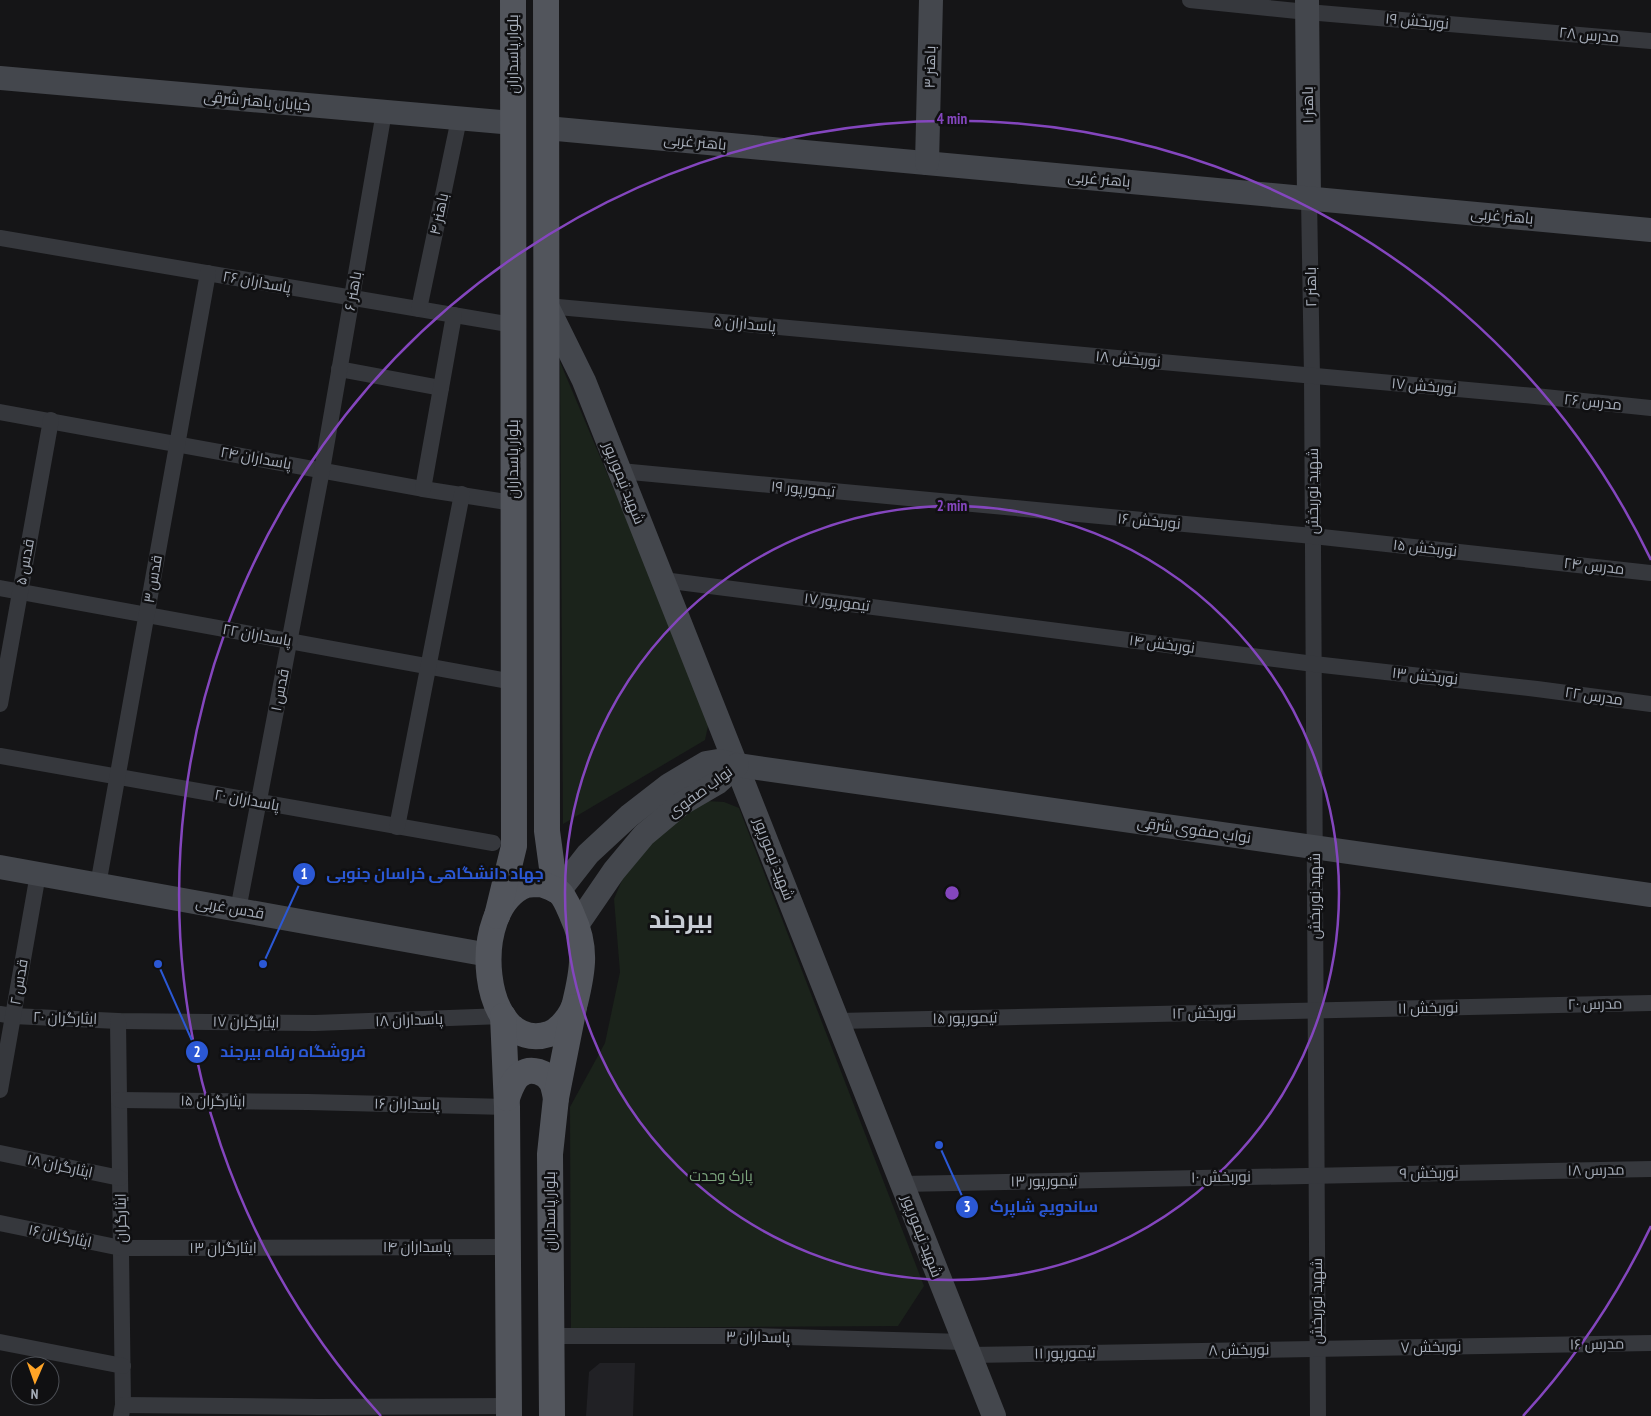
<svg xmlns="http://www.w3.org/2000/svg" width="1651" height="1416" font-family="'PT Sans Narrow',Cairo,sans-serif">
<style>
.built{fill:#212125}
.green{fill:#1b231b}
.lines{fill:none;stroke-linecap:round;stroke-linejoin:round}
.street{stroke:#36383d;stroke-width:16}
.secondary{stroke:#44474d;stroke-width:24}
.primary{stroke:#52555c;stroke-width:26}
.ring{fill:none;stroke:#8446be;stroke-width:2.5}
.labels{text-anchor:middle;stroke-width:5;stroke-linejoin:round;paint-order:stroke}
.street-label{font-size:15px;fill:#a6adb9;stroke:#101012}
.park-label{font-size:15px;fill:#7ca57c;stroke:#101012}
.town-label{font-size:25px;font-weight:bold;fill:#c7ccd4;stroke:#101012}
.centre{fill:#8446be;stroke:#101012;stroke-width:2.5}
.ring-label{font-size:15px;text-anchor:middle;font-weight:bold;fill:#8446be;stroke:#101012;stroke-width:5;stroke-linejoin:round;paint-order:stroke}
.leader{fill:none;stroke:#2b58d5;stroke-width:2}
.callout-dot{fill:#2b58d5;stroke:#101012;stroke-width:2}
.mark-label{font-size:15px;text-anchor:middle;font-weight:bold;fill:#fff}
.callout-label{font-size:16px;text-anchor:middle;font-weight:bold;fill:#2b58d5;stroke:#101012;stroke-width:5;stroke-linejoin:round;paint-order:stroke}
</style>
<rect width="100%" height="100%" fill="#151517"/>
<polygon class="built" points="600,1363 635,1363 633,1416 586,1416 589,1372"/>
<g class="green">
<polygon points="560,362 710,717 705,740 563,824"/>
<polygon points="707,801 724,802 739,808 924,1286 898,1326 571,1328 570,1107 605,1043 620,972 614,899 628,866 649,837"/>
</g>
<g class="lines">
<g class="street">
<polyline points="1190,0 1307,12 1651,41"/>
<polyline points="1309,198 1312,376 1318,1416"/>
<polyline points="0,238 513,325"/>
<polyline points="547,306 1535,396 1651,408"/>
<polyline points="419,309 459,119"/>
<polyline points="339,369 441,388"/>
<polyline points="0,412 423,489 513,503"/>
<polyline points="620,471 1313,536 1651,573"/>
<polyline points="423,489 454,315"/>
<polyline points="663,580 1314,664 1537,689 1651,704"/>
<polyline points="0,588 513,682"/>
<polyline points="0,704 51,420"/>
<polyline points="0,756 493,843"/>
<polyline points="397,827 462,494"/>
<polyline points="98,885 208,273"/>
<polyline points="238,910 322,470 384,112"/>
<polyline points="0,1014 13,1016 118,1021 315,1023 503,1016"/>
<polyline points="118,1021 123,1405 121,1416"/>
<polyline points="838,1021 1651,1003"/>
<polyline points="0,1090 38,874"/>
<polyline points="119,1100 308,1102 507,1107"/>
<polyline points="0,1153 120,1178"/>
<polyline points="902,1184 1651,1169"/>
<polyline points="0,1223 121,1248 508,1247"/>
<polyline points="551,1336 752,1336 964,1342"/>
<polyline points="0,1342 123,1366"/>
<polyline points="969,1355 1651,1343"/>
<polyline points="123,1405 319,1407 509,1406"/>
</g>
<g class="secondary">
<polyline points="1307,0 1309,198"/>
<polyline points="0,78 513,123"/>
<polyline points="546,128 1651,230"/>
<polyline points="927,163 931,0"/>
<polyline points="547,306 584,381 994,1416"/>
<polyline points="0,867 489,955"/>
<polyline points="559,891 588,854 629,816 669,785 706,763 718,761 737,765 1651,895"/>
<polyline points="577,925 614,871 644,835 681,804 717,783 737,765"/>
</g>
<g class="primary">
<polyline points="546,0 547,831 555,890"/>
<path d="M541,884c5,2 14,4 18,8 6,5 10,16 13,23 15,32 11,55 3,88 -3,12 -15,27 -26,31 -69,22 -82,-127 -23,-149 5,-1 11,-1 15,-1z"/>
<polyline points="497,916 514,846 513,0"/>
<polyline points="503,1016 507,1107 509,1416"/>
<path d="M507,1098c3,-8 6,-19 14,-24 10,-7 26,-2 31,9 2,4 3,11 4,15"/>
<polyline points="552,1416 550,1154 556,1098 574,1007"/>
</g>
</g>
<g class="ring">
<circle cx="952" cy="893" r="387"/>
<path d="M1651 1226A774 774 0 0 1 1523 1416M381 1416A774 774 0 1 1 1651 560"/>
</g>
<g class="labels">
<g class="street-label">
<text transform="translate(1417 21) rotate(5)" y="5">نوربخش ۱۹</text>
<text transform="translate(1589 35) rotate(5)" y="5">مدرس ۲۸</text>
<text transform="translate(513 54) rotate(-90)" y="5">بلوار پاسداران</text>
<text transform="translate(930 67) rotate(-89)" y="5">باهنر ۳</text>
<text transform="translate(257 101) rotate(5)" y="5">خیابان باهنر شرقی</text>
<text transform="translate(1308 105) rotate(-91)" y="5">باهنر ۱</text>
<text transform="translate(695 142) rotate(5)" y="5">باهنر غربی</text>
<text transform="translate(1099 179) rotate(5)" y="5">باهنر غربی</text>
<text transform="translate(439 214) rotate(-78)" y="5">باهنر ۴</text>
<text transform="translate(1502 216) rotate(5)" y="5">باهنر غربی</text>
<text transform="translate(257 282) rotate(10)" y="5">پاسداران ۲۶</text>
<text transform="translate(1311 287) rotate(-91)" y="5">باهنر ۲</text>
<text transform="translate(353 291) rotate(-80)" y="5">باهنر ۶</text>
<text transform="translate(745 324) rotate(5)" y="5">پاسداران ۵</text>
<text transform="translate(1128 359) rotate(5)" y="5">نوربخش ۱۸</text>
<text transform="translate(1424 386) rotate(5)" y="5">نوربخش ۱۷</text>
<text transform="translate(1593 402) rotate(6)" y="5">مدرس ۲۶</text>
<text transform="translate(256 458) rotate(10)" y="5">پاسداران ۲۴</text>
<text transform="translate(513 459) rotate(-90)" y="5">بلوار پاسداران</text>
<text transform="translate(624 483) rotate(68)" y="5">شهید تیمورپور</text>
<text transform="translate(803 489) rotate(5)" y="5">تیمورپور ۱۹</text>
<text transform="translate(1313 491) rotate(-90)" y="5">شهید نوربخش</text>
<text transform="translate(1149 521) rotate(5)" y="5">نوربخش ۱۶</text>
<text transform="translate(1425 548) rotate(6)" y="5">نوربخش ۱۵</text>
<text transform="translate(25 562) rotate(-80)" y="5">قدس ۵</text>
<text transform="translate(1594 566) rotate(6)" y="5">مدرس ۲۴</text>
<text transform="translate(153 579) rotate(-80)" y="5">قدس ۳</text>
<text transform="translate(837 602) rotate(7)" y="5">تیمورپور ۱۷</text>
<text transform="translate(257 635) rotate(10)" y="5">پاسداران ۲۲</text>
<text transform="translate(1162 644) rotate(7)" y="5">نوربخش ۱۴</text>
<text transform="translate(1425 676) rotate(6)" y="5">نوربخش ۱۳</text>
<text transform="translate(280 690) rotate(-79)" y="5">قدس ۱</text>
<text transform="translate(1594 696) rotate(8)" y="5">مدرس ۲۲</text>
<text transform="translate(700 792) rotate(-36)" y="5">نواب صفوی</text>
<text transform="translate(247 800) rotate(10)" y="5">پاسداران ۲۰</text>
<text transform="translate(1194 830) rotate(8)" y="5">نواب صفوی شرقی</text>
<text transform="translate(774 859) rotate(69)" y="5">شهید تیمورپور</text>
<text transform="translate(1315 896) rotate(-90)" y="5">شهید نوربخش</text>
<text transform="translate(230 908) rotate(10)" y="5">قدس غربی</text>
<text transform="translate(19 982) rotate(-80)" y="5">قدس ۲</text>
<text transform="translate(1595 1004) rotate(-1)" y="5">مدرس ۲۰</text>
<text transform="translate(1428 1008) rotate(-1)" y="5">نوربخش ۱۱</text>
<text transform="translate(1204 1013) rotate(-1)" y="5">نوربخش ۱۲</text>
<text transform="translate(65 1018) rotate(2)" y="5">ایثارگران ۲۰</text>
<text transform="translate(965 1018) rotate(-1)" y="5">تیمورپور ۱۵</text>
<text transform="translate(409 1020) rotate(-2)" y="5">پاسداران ۱۸</text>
<text transform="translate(246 1022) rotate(1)" y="5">ایثارگران ۱۷</text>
<text transform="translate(213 1101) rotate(1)" y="5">ایثارگران ۱۵</text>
<text transform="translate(407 1104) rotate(1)" y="5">پاسداران ۱۶</text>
<text transform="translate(60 1166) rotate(12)" y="5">ایثارگران ۱۸</text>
<text transform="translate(1596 1170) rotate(-1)" y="5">مدرس ۱۸</text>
<text transform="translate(1429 1173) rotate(-1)" y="5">نوربخش ۹</text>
<text transform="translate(1221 1177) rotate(-1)" y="5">نوربخش ۱۰</text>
<text transform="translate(1044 1181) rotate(-1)" y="5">تیمورپور ۱۳</text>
<text transform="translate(550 1211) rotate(-90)" y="5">بلوار پاسداران</text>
<text transform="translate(121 1218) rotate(-91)" y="5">ایثارگران</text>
<text transform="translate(60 1236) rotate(12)" y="5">ایثارگران ۱۶</text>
<text transform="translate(922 1236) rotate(69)" y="5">شهید تیمورپور</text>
<text x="417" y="1252">پاسداران ۱۴</text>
<text x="223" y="1253">ایثارگران ۱۳</text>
<text transform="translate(1317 1301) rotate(-90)" y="5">شهید نوربخش</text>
<text transform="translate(758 1337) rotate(1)" y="5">پاسداران ۳</text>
<text transform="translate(1597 1344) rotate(-1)" y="5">مدرس ۱۶</text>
<text transform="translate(1431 1347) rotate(-1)" y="5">نوربخش ۷</text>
<text transform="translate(1239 1350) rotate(-1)" y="5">نوربخش ۸</text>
<text transform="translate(1065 1353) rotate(-1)" y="5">تیمورپور ۱۱</text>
</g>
<g class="park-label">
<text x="721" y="1181">پارک وحدت</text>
</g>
<g class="town-label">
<text x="681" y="928">بیرجند</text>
</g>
</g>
<circle cx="952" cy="893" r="8" class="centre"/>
<g class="ring-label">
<text x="952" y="124">4 min</text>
<text x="952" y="511">2 min</text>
</g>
<path class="leader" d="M263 964L304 874M158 964L197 1052M939 1145L967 1207"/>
<g class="callout-dot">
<circle cx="263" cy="964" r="5"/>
<circle cx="158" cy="964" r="5"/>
<circle cx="939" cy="1145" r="5"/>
<circle cx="304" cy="874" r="12"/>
<circle cx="197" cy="1052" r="12"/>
<circle cx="967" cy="1207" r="12"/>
</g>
<g class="mark-label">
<text x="304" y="879">1</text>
<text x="197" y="1057">2</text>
<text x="967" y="1212">3</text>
</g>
<g class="callout-label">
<text x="435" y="879">جهاد دانشگاهی خراسان جنوبی</text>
<text x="293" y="1057">فروشگاه رفاه بیرجند</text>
<text x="1044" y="1212">ساندویچ شاپرک</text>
</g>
<g transform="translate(35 1381) rotate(182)"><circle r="24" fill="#101012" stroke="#4c4f55"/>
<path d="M0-4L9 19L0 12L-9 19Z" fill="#ffa426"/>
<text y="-8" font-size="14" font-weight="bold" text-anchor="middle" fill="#a6adb9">N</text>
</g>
</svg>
